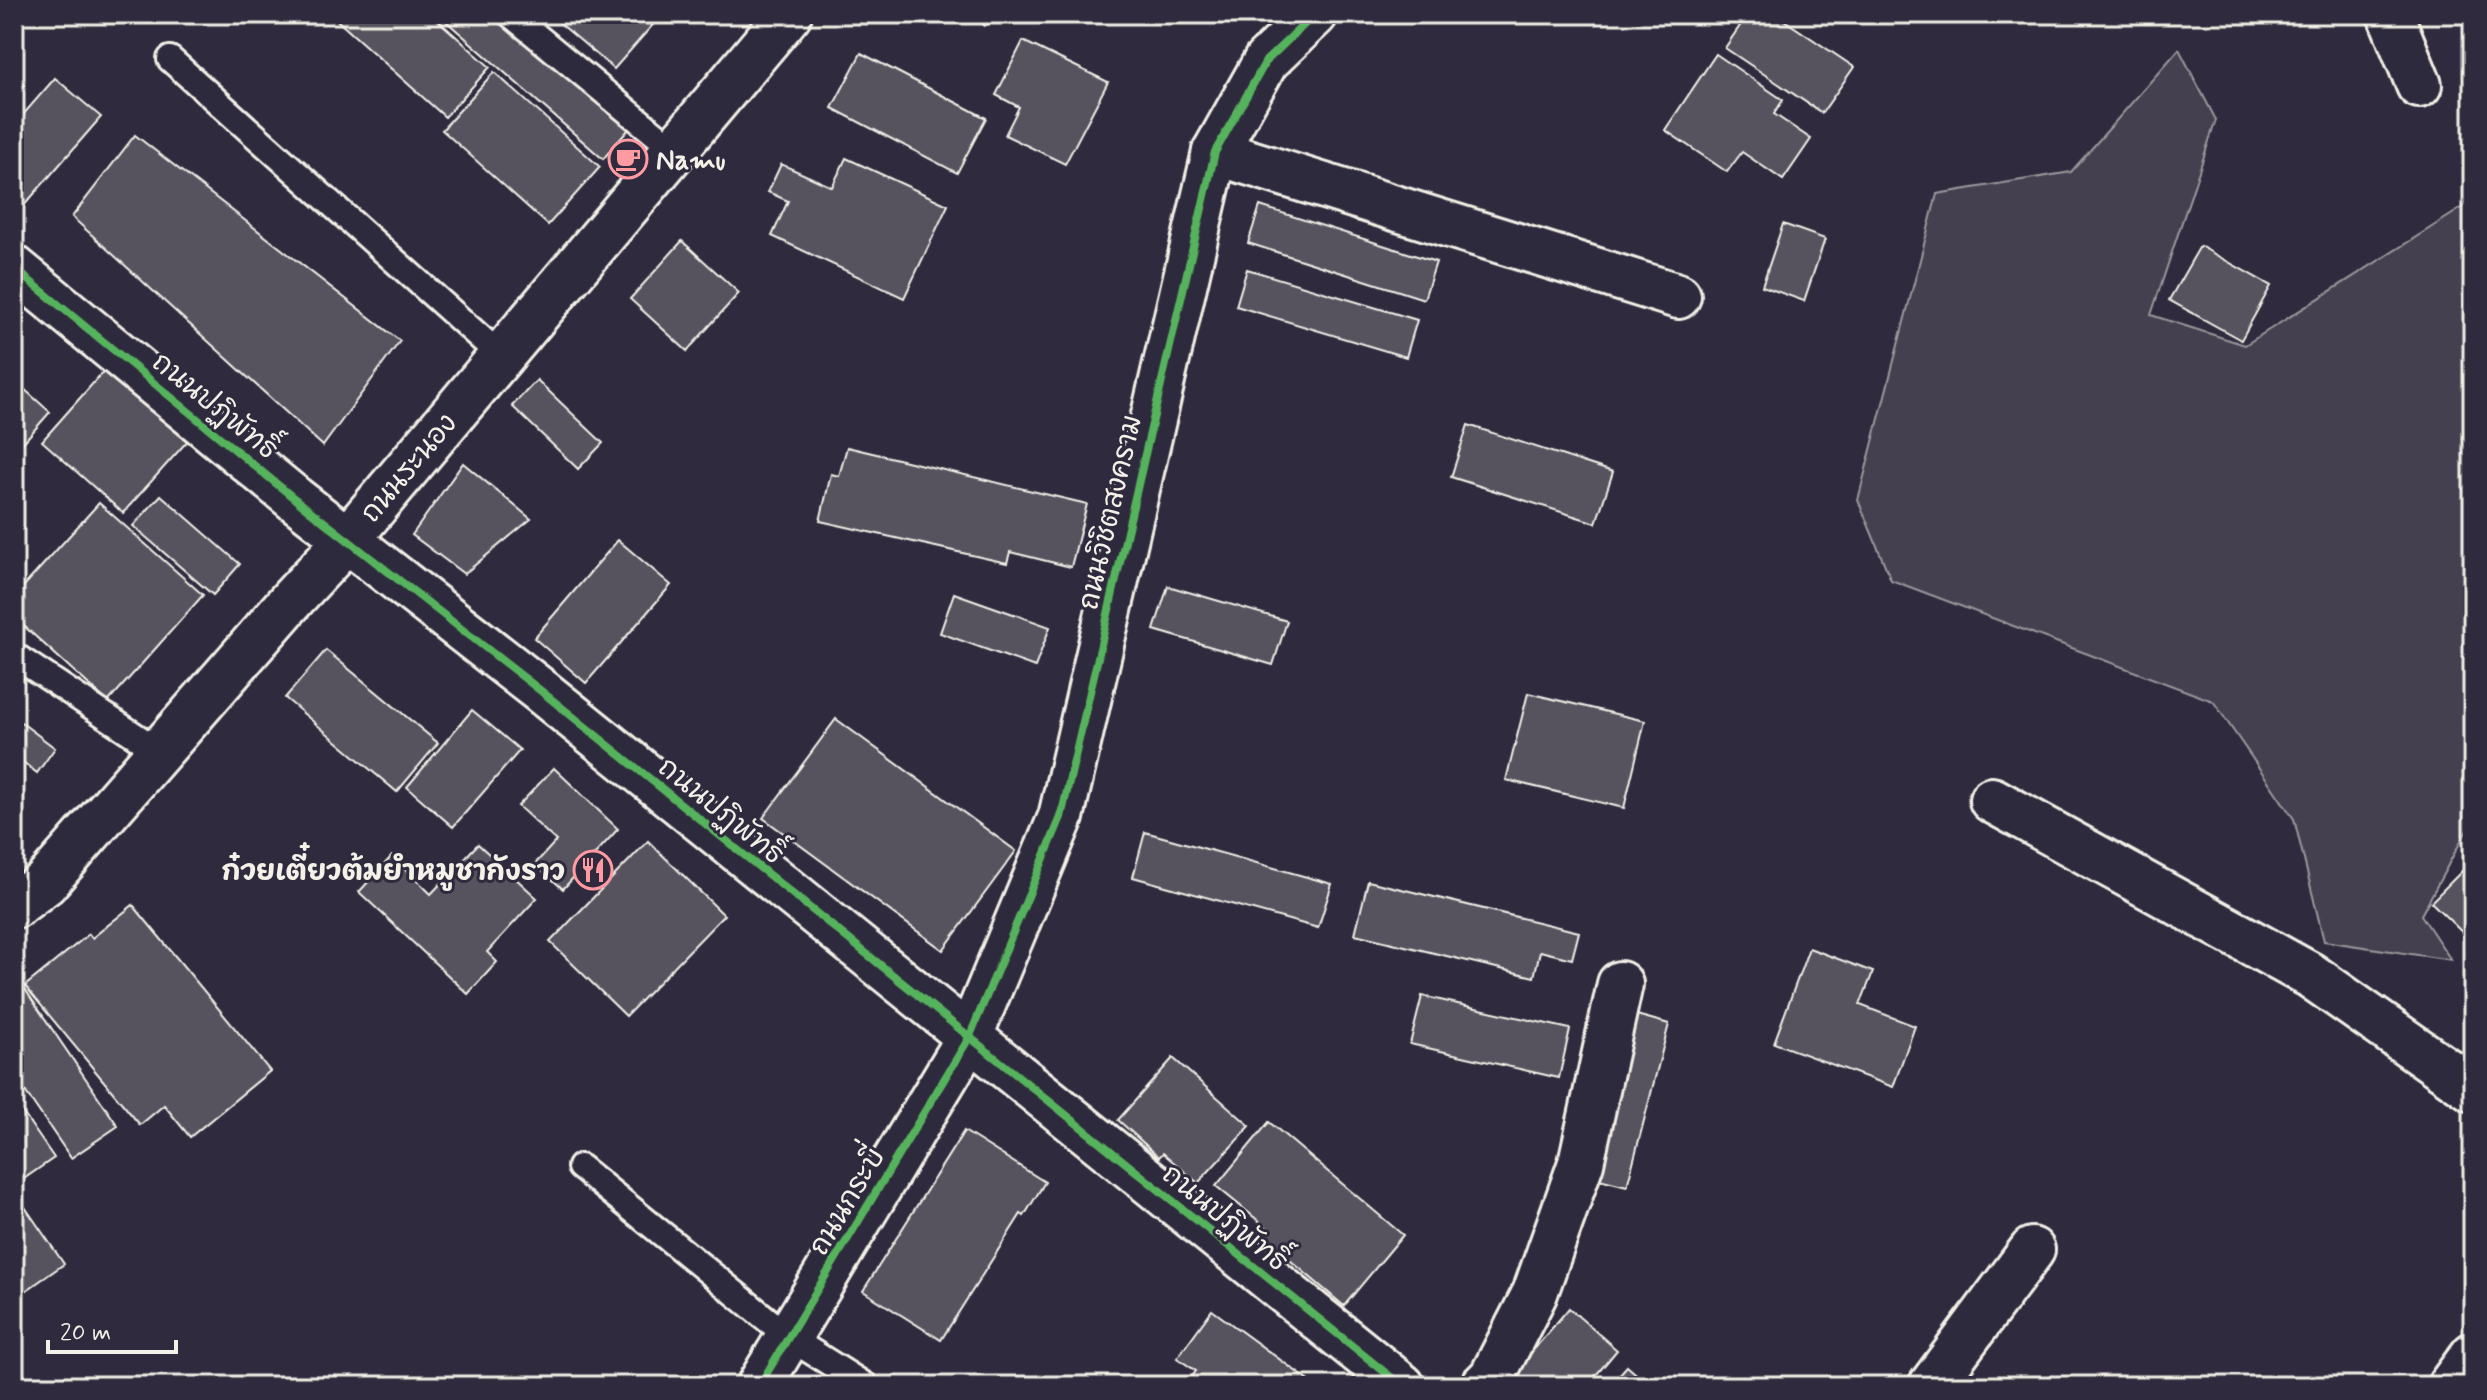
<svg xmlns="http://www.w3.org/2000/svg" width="2487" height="1400" font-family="Mynerve,'Playpen Sans Thai',sans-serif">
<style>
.green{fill:#454050;stroke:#9c989c;stroke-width:2}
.building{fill:#56525f;stroke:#f4f1e8;stroke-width:2}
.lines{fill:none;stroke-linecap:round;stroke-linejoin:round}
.lane-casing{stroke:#f4f1e8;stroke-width:30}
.street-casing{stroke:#f4f1e8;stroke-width:50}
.secondary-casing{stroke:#f4f1e8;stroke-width:50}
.lane{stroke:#2f2a3d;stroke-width:24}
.street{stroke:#2f2a3d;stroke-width:44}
.secondary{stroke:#2f2a3d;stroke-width:44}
.cycleway-casing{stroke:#2f2a3d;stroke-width:13}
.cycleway{stroke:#56b35d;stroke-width:8}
.labels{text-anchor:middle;stroke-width:6;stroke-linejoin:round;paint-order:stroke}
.poi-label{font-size:28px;font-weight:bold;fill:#f4f1e8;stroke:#2f2a3d;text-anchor:start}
.street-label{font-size:28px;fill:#f4f1e8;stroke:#2f2a3d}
</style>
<rect width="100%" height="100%" fill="#2f2a3d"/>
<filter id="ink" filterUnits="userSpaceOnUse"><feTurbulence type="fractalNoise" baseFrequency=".0125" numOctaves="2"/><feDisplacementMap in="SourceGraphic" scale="16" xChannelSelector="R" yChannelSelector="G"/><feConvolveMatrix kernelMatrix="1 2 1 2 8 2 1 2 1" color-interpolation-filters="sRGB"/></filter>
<g filter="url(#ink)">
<polygon class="green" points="2179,49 2216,120 2151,315 2245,345 2473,201 2473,819 2421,915 2451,960 2324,941 2294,819 2213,701 1891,580 1858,500 1937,194 2071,172"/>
<g class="building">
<polygon points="330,14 431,14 490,67 445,117"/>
<polygon points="438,14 498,14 629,129 603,159"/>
<polygon points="549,14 650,14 657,20 614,69"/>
<polygon points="978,14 1007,14 984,26"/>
<polygon points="1184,14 1204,14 1187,21"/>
<polygon points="1748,14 1775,14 1854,67 1822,113 1725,48"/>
<polygon points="1023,41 1108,82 1065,164 1005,135 1019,107 996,95"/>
<polygon points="861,53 986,118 957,173 832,108"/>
<polygon points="1716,54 1783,100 1774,114 1811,139 1783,180 1742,152 1727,172 1665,130"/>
<polygon points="494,72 600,167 548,225 442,130"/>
<polygon points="55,78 101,117 21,209 14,203 14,125"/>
<polygon points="135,135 400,341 323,446 72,217"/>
<polygon points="846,158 948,205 904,298 772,236 788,201 768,192 781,164 832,187"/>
<polygon points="1260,206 1436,262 1424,299 1248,243"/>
<polygon points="1783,224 1825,239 1804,301 1762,286"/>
<polygon points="682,241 739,293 687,351 630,299"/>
<polygon points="2200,246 2271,286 2241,340 2169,300"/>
<polygon points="1247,269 1417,320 1406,357 1236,306"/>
<polygon points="110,364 191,437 123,513 42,441"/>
<polygon points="14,380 50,412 14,453"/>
<polygon points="537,380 603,443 578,469 512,406"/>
<polygon points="1468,425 1613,472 1596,523 1451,477"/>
<polygon points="847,447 1087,504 1071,567 1010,552 1007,563 820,521 831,474 839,476"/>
<polygon points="463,463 531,519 464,574 412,535"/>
<polygon points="161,495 240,564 213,595 133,526"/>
<polygon points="99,503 203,595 108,702 14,617 14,597"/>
<polygon points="618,540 671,585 586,683 534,638"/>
<polygon points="1168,586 1287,621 1273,665 1154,630"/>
<polygon points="954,593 1050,627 1035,667 940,633"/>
<polygon points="326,650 438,743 397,792 285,698"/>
<polygon points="1528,693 1645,721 1624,808 1506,780"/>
<polygon points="472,710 520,750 453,827 407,787"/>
<polygon points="14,717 55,748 37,773 14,755"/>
<polygon points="836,719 1016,851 943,950 763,818"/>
<polygon points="554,768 618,829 563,889 535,864 556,841 518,806"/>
<polygon points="1145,832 1332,884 1318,928 1133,877"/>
<polygon points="648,841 724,915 626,1016 550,942"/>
<polygon points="478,844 537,898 487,952 497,962 468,994 359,892 392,856 431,894"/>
<polygon points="2473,860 2473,942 2472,942 2431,902"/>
<polygon points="1368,881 1579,932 1572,959 1540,951 1534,977 1355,934"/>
<polygon points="133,905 270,1071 190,1137 164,1105 140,1125 25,986 89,934 92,938"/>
<polygon points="1809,948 1873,972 1860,1005 1915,1026 1893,1087 1774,1043"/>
<polygon points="20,982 118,1126 71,1158 14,1075 14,987"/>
<polygon points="1422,996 1570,1029 1559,1078 1410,1044"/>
<polygon points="1633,1014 1669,1024 1627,1186 1591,1177"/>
<polygon points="1173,1058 1250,1126 1198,1183 1163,1153 1159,1157 1118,1120"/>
<polygon points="14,1100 54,1158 22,1180 14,1169"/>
<polygon points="1269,1122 1403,1235 1344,1306 1264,1238 1271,1231 1216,1186"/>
<polygon points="964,1131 1045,1182 1024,1216 1021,1214 941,1340 863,1291"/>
<polygon points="14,1191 64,1264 14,1299"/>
<polygon points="1569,1308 1617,1350 1587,1386 1503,1386"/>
<polygon points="1212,1310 1316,1386 1185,1386 1196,1371 1177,1358"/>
<polygon points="1627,1366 1650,1386 1609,1386"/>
</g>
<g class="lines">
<defs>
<g id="lane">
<polyline points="510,14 676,151"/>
<polyline points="170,59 502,357"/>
<polyline points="14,655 160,752"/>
<polyline points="580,1167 790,1338 866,1386"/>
</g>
<g id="street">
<polyline points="2390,14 2419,85"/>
<polyline points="1215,152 1678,296"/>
<polyline points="1992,800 2310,975 2473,1089"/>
<polyline points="14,906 45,883 294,597 347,540 789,14"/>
<polyline points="1483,1386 1492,1377 1535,1293 1581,1163 1620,984"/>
<polyline points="1931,1386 2032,1250"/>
<polyline points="2450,1386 2473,1355"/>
</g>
<g id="secondary">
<polyline points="14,268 295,499 541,691 1402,1386"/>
<polyline points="759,1386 969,1038 1061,817 1215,152 1266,61 1315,14"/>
</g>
</defs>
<use href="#lane" class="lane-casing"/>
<use href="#street" class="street-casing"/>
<use href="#secondary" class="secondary-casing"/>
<use href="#lane" class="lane"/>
<use href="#street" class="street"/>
<use href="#secondary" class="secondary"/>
<defs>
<g id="cycleway">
<polyline points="14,268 295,499 541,691 1402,1386"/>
<polyline points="759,1386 969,1038 1061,817 1215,152 1266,61 1315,14"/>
</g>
</defs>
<use href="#cycleway" class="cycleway-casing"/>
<use href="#cycleway" class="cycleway"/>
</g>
</g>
<defs>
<symbol id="cafe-ring" viewBox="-11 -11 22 22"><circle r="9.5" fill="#2f2a3d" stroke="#ff9aa2" stroke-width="1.5"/><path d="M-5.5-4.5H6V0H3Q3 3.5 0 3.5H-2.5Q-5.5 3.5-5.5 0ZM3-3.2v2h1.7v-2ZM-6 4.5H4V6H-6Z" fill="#ff9aa2"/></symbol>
<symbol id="restaurant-ring" viewBox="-11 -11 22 22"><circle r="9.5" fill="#2f2a3d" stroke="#ff9aa2" stroke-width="1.5"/><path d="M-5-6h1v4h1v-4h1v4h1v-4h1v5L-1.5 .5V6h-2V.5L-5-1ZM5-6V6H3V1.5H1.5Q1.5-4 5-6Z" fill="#ff9aa2"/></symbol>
</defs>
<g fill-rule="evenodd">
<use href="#cafe-ring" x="606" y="137" width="44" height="44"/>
<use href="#restaurant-ring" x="571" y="848" width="44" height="44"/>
</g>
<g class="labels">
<g class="poi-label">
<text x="656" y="169">Namu</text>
<text x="565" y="880" text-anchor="end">ก๋วยเตี๋ยวต้มยำหมูชากังราว</text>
</g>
<g class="street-label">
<text transform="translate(216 405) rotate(39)" y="10">ถนนปฏิพัทธิ์</text>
<text transform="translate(408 467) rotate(-50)" y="10">ถนนระนอง</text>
<text transform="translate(1109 512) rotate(-77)" y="10">ถนนวิชิตสงคราม</text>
<text transform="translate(722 810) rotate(39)" y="10">ถนนปฏิพัทธิ์</text>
<text transform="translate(846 1201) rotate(-59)" y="10">ถนนกระบี่</text>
<text transform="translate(1226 1217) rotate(39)" y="10">ถนนปฏิพัทธิ์</text>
</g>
</g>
<rect width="2487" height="1400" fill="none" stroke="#2f2a3d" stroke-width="48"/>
<rect x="24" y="24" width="2439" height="1352" fill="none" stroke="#f4f1e8" stroke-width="3" filter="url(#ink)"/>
<path d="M48 1340v12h128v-12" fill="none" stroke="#f4f1e8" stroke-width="4"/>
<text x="60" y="1340" font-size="24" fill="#f4f1e8" stroke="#2f2a3d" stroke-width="6" paint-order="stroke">20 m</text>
</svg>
